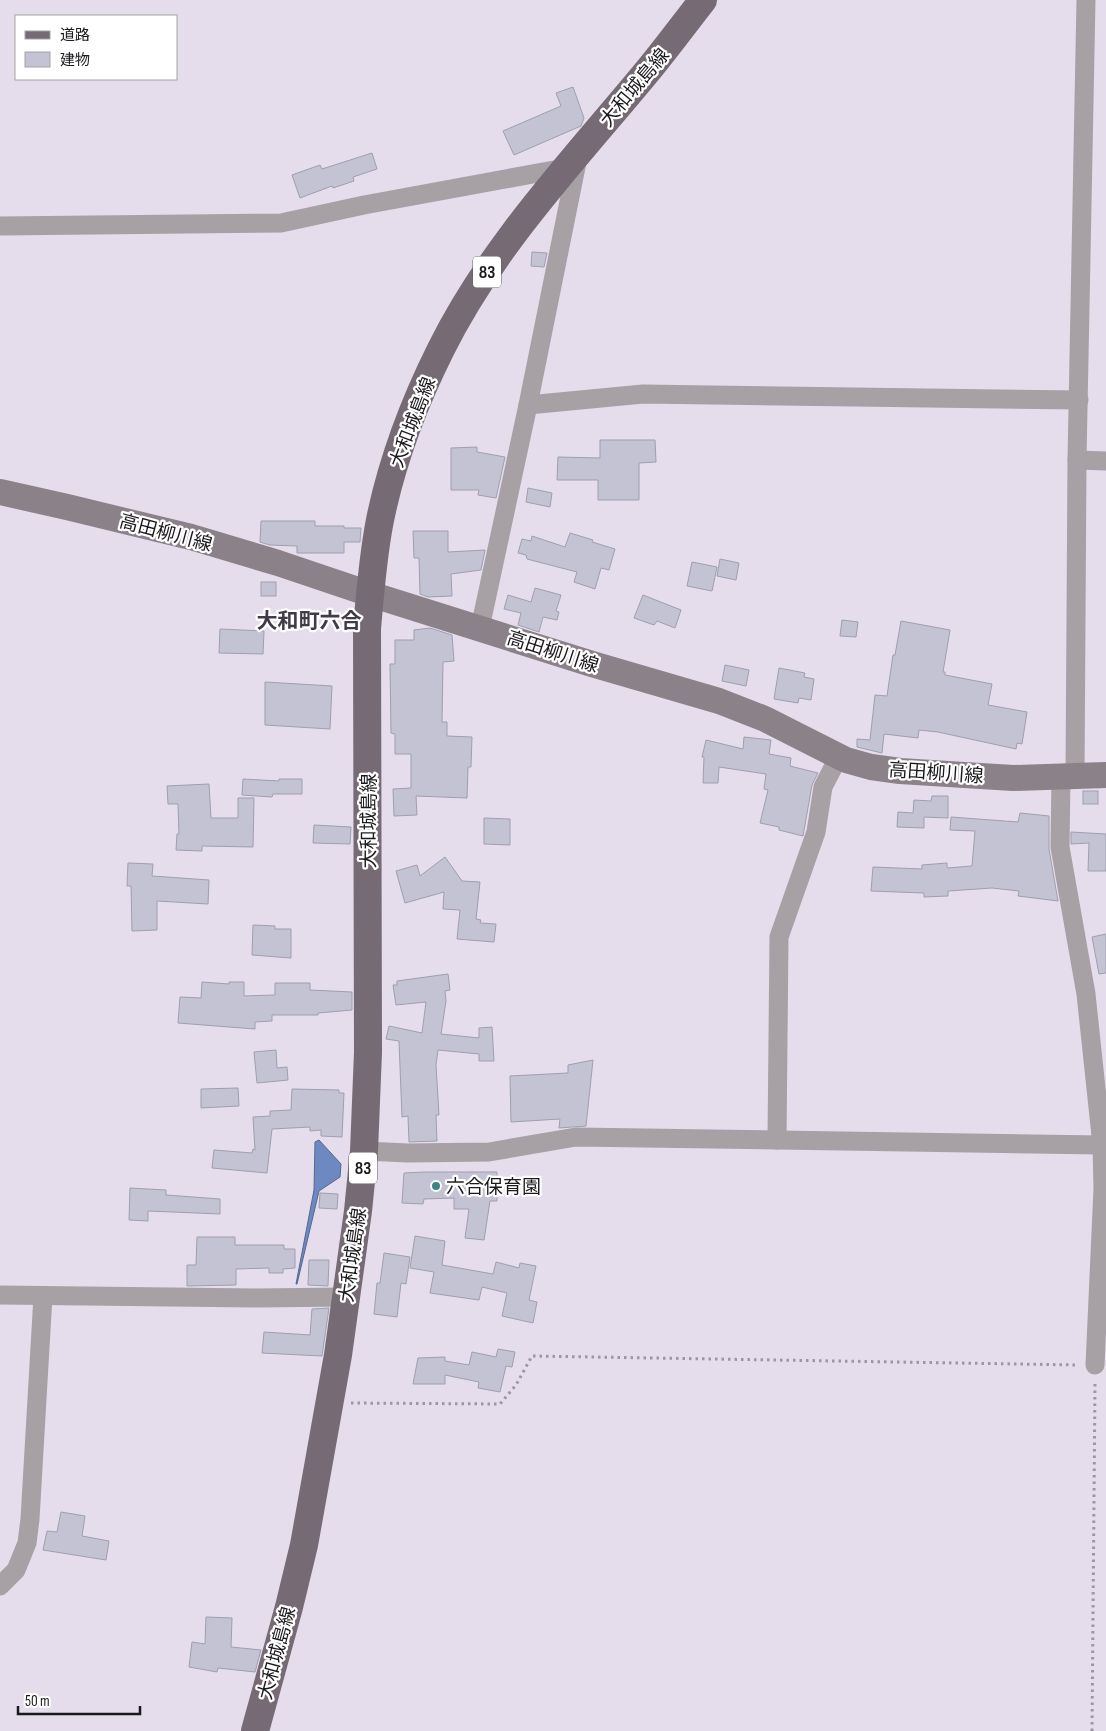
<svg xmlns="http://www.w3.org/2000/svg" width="1106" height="1731" font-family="'Sofia Sans Condensed','Noto Sans JP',sans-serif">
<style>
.water{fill:#6e89c1;stroke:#556790}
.building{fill:#c3c3d4;stroke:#9f9faf}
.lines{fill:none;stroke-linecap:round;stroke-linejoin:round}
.path{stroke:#9d96a2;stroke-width:3;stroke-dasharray:2.5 4;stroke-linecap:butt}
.minor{stroke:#a7a0a5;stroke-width:19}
.secondary{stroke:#8b8189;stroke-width:26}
.primary{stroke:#766b74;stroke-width:28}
.poi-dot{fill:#3d8584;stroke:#fff;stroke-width:2}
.labels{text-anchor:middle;stroke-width:4.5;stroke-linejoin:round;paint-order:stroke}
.shield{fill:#fff;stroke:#605e62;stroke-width:1}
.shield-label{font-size:18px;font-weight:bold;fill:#1c191e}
.street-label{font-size:19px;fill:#1c191e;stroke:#fff}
.poi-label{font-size:19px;fill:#1c191e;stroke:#fff;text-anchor:start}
.quarter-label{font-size:21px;font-weight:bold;fill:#413a47;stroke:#fff}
</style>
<rect width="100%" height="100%" fill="#e5dcec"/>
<polygon class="water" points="319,1140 341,1164 340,1177 319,1191 297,1284 296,1284 314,1190 315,1142"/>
<g class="building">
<polygon points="573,87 584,118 581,126 514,155 503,131 561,106 556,93"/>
<polygon points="372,153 377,169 353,177 354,181 333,188 332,186 300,198 292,175 320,165 322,169"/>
<polygon points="532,252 547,253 544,267 531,266"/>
<polygon points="600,440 655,440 656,462 639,463 639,500 598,500 598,480 557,480 558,457 600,458"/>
<polygon points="477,447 477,452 505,457 496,498 478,495 479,490 451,490 451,448"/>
<polygon points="528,488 552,493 550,507 526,502"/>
<polygon points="261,521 315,521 315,526 344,526 344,528 361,528 360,542 344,542 344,553 297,553 297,546 270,545 260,542"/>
<polygon points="413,531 448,531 448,552 485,550 481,570 451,574 452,596 428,597 420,594 419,558 414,558"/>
<polygon points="570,533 593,540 592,542 615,549 609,570 601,568 595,589 574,582 577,572 527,559 526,555 518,553 522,539 531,541 532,536 565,547"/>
<polygon points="720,559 739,563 736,580 717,576"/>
<polygon points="692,562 717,567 712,591 687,586"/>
<rect x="261" y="582" width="15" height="14"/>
<polygon points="535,588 561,595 556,611 559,612 557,620 543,617 539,632 518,625 521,613 504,609 508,595 531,602"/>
<polygon points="643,595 681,610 675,628 657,621 654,625 634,618"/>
<polygon points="842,620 858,622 856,637 840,636"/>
<polygon points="901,621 950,630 943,672 945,672 945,675 992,684 988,705 1027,712 1022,744 1017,743 1016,749 938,732 919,730 918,738 884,734 882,753 857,747 857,739 870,740 875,695 887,696 893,655 895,655"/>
<polygon points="430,628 452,635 454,661 443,662 442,722 447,722 447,736 472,737 471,767 468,767 467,798 416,796 417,815 394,816 393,789 411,788 411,754 395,754 395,734 391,733 390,664 395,664 395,640 414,640 414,630"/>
<polygon points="220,629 264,631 263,654 219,653"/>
<polygon points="725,665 749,670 746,686 722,681"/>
<polygon points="779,668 805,673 804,677 814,679 811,700 799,698 798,703 774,699"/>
<polygon points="265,682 332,686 330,729 265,725"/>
<polygon points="744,737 771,740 769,754 791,758 790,766 818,773 812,785 803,836 779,830 779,827 760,823 768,790 764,789 766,774 719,767 718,783 703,783 704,757 702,757 706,740 743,749"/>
<polygon points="243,779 279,781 279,779 302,779 302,794 273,794 272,797 242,795"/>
<polygon points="209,784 211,818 238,818 238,798 254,798 253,847 202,846 202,851 176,850 177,834 179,834 178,804 168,804 167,786"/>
<rect x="1083" y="791" width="15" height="13"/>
<polygon points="932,796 948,796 948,818 924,817 924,828 897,827 898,812 913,813 914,800 931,801"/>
<polygon points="1020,813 1049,816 1049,849 1058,901 1018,896 1019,891 992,888 948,891 948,896 924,897 924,893 871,891 873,867 922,869 922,865 947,863 947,868 972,866 975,831 950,830 951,817 1018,822"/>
<polygon points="484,818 510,819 510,845 484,844"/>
<polygon points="314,825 351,827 350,844 313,843"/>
<polygon points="1071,832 1106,834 1106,871 1088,871 1089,843 1071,844"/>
<polygon points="445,857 462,881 480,882 476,919 481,920 480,923 496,924 494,942 457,939 460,910 443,909 444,892 405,903 396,871 417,865 420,876"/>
<polygon points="128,863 153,864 152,876 209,880 208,904 157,901 157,930 132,931 131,886 127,886"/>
<polygon points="253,925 275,926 275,929 291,929 291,958 252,955"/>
<polygon points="1106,934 1106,973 1099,974 1092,937"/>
<polygon points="448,974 450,990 445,991 446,1001 441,1034 479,1038 479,1028 492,1027 494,1061 479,1061 479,1054 438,1050 436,1065 439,1115 436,1115 437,1141 409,1142 408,1116 402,1117 399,1041 386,1039 389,1026 422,1033 426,1002 396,1005 393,985 397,985 397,981"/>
<polygon points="202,982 229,984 229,982 244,982 244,996 275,995 275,983 310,983 310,990 352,992 352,1010 318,1013 318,1015 272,1015 272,1021 255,1022 255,1029 178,1023 180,997 201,998"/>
<polygon points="276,1050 277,1068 287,1067 288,1080 257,1083 254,1052"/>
<polygon points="593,1060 586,1126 559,1128 560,1119 511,1122 510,1076 568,1073 568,1065"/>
<polygon points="238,1088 239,1106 201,1108 201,1089"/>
<polygon points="292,1089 339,1090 339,1093 344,1093 342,1137 321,1136 321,1130 310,1131 310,1127 272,1129 267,1173 212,1168 214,1150 252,1153 253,1149 255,1150 253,1117 270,1116 270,1111 291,1110"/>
<polygon points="425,1172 497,1172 497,1201 490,1201 484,1240 465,1238 469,1209 454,1209 454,1198 424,1199 423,1204 402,1203 404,1173"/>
<polygon points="130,1188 166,1190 166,1195 220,1199 220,1214 148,1211 148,1221 129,1220"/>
<polygon points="320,1193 338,1194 337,1209 319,1208"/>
<polygon points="415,1236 445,1241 442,1265 493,1274 496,1262 519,1268 520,1263 536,1266 529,1300 537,1302 533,1323 502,1316 507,1293 482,1287 479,1300 430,1293 434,1272 410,1268"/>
<polygon points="197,1237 235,1237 235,1245 284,1245 284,1249 295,1249 295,1268 283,1269 283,1273 269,1273 269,1268 236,1269 236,1285 187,1286 187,1265 196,1265"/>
<polygon points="384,1253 410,1257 406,1284 401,1283 397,1317 374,1314 377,1283 380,1283"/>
<polygon points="309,1260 329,1260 328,1286 308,1285"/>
<polygon points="329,1308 322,1356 262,1353 264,1332 310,1335 312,1309"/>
<polygon points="498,1349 515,1352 512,1367 506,1366 500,1392 478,1388 479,1382 445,1375 445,1384 413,1384 418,1358 445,1357 445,1361 469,1365 472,1352 496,1357"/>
<polygon points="61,1512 85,1516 82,1536 109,1541 106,1560 43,1550 47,1531 57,1532"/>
<polygon points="206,1617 232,1618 231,1647 261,1650 255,1672 218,1668 217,1672 189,1667 192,1642 205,1644"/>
</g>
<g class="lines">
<g class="path">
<polyline points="351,1403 500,1404 516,1385 532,1356 1078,1365"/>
<polyline points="1092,1731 1095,1382"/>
</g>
<g class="minor">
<polyline points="0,226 281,223 364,205 565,168"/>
<polyline points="528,405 643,394 1079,400"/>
<polyline points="1077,460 1106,461"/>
<polyline points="480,628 528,405 578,157"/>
<polyline points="1061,776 1060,847 1086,994 1102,1145 1103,1189 1095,1365"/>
<polyline points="1075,776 1077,460 1086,0"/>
<polyline points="777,1140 779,937 816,832 823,787 839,756"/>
<polyline points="364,1151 408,1153 489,1152 576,1137 1102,1145"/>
<polyline points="0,1295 256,1298 346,1297"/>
<polyline points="0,1586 16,1570 27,1543 30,1519 43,1296"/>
</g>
<polyline class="secondary" points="0,492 67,507 191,537 278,563 370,594 592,664 719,701 765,719 846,760 871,767 900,771 1013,778 1106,775"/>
<path class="primary" d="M255,1731l34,-124 15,-62 34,-190 20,-144 6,-60 4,-99 -1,-423c3,-36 6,-74 13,-109 12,-59 34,-117 61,-171 52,-105 135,-191 209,-281 18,-22 35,-45 53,-68"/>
</g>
<circle class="poi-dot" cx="436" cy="1186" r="5"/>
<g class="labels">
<g class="shield">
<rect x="473" y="256.5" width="28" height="31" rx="4"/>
<rect x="349" y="1152.5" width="28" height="31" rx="4"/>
</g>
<g class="shield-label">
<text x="487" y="278">83</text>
<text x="363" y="1174">83</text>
</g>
<g class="street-label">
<text transform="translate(634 87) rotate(-50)" y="7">大和城島線</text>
<text transform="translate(412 422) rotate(-69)" y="7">大和城島線</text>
<text transform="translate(166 532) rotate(15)" y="7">高田柳川線</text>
<text transform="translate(553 651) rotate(18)" y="7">高田柳川線</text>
<text transform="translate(936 772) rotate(4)" y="7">高田柳川線</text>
<text transform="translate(368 821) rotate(-90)" y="7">大和城島線</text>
<text transform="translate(352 1255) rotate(-82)" y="7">大和城島線</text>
<text transform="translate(276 1653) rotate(-75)" y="7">大和城島線</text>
</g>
<g class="poi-label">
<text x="446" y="1193">六合保育園</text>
</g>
<g class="quarter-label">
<text x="309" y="628">大和町六合</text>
</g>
</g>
<rect x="15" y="15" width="162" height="65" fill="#ffffff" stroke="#a4a3a5"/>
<rect x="25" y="31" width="25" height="8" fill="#766b74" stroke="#a4a3a5"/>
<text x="60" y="40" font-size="15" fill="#1c191e">道路</text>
<rect x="25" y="52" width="25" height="15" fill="#c3c3d4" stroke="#a4a3a5"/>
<text x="60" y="65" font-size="15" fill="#1c191e">建物</text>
<path d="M18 1706v8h122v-8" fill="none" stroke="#1c191e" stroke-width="2.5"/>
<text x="25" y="1706" font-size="15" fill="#1c191e" stroke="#ffffff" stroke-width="4" paint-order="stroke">50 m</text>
</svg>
